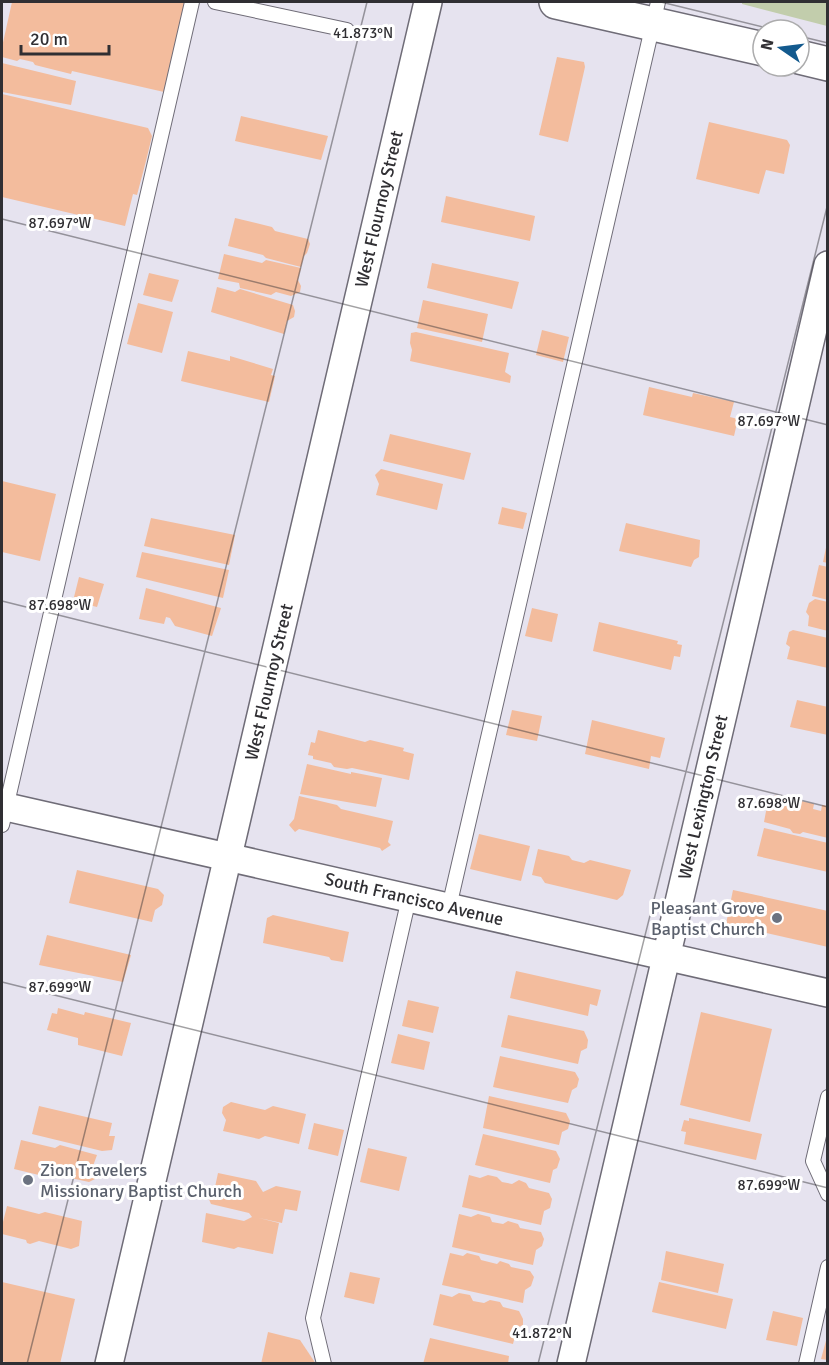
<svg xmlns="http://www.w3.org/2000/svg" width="829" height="1365" font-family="Signika,sans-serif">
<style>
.green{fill:#c2cdac}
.building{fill:#f3bc9d}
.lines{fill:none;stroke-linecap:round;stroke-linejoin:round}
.service-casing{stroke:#6f6c77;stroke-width:16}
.minor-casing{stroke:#6f6c77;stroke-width:30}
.secondary-casing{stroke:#6f6c77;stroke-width:36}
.service{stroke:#fff;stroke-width:14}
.minor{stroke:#fff;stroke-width:27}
.secondary{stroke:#fff;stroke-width:33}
.ticks{fill:none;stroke:#302f33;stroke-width:1.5;stroke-opacity:0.45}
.worship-dot{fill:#6b7280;stroke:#fff;stroke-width:2}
.labels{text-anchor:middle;stroke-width:6;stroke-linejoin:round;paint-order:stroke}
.street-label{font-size:18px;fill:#302f33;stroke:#fff}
.worship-label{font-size:18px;fill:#5b616d;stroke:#fff;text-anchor:end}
.ticks-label{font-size:15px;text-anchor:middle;fill:#302f33;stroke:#fff;stroke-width:6;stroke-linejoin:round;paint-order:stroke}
</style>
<rect width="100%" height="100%" fill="#e6e3ef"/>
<polygon class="green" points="742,2 827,2 827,26 742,4"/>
<g class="building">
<polygon points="12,2 185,2 164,92 72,71 71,74 35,65 33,62 20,59 17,61 2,57 2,47"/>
<polygon points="557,57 584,62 585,67 568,142 539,135"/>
<polygon points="2,63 76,81 71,105 2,92"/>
<polygon points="2,94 148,128 152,136 146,161 137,195 133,194 125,226 2,197"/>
<polygon points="241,116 328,136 321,160 235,141"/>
<polygon points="709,122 787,140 790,145 784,174 766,170 759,194 696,179"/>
<polygon points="446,196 535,216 530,241 441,222"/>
<polygon points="235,218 272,227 275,231 308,239 310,244 307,253 304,256 301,267 266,258 263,255 228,246"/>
<polygon points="224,254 262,263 266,260 301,268 298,280 301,286 300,292 291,296 276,292 271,295 240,288 239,283 218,279"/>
<polygon points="432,263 519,282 512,309 427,288"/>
<polygon points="149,273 179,280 172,302 143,295"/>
<polygon points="217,287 235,292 240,289 293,305 295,311 294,317 287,321 284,334 211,312"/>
<polygon points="423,300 488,314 482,342 417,328"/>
<polygon points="138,303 173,312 162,353 127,344"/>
<polygon points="542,330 569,337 563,362 536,355"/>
<polygon points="416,332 509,353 505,372 511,376 510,383 410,361 412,350 410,343 411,333"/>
<polygon points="188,351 230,361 230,356 273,369 271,375 275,376 269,402 181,381"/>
<polygon points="649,387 692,397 693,393 734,402 730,417 738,419 734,436 643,415"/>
<polygon points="390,434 471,453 464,480 383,461"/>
<polygon points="381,469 443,484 437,510 376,495 379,484 375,475"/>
<polygon points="2,481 56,494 40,561 2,552"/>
<polygon points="502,507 527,513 523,529 498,524"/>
<polygon points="151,518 235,535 229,565 144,546"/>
<polygon points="626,523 700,540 699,557 694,560 691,567 619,551"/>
<polygon points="828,538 828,563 823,562"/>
<polygon points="142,552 229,570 223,598 136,577"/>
<polygon points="819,565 828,567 828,600 812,596"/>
<polygon points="79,577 104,584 97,607 73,601"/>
<polygon points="146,588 221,608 212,636 175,626 170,618 166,617 164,624 139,619"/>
<polygon points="815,599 828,602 828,631 808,626 809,616 806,612 809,603"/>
<polygon points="532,608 558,614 552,642 525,636"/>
<polygon points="599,622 678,641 677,644 682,645 680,657 674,656 671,670 593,651"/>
<polygon points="793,630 828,638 828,668 787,659 790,647 786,644 789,632"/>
<polygon points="797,700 828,707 828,735 790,727"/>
<polygon points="512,710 542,716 537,741 506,735"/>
<polygon points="592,720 665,738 660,758 651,756 649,769 585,754"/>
<polygon points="318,730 365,742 370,740 404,748 403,751 414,754 409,780 352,768 347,769 334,767 331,763 313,759 313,756 308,755 311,742 315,743"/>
<polygon points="307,764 351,774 351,772 382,778 376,807 300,794"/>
<polygon points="775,795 814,804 813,809 821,811 822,805 828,806 828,838 803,832 800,834 793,833 790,829 764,822 767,806 771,807"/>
<polygon points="299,796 337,805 341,809 393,821 388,842 391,845 382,851 380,848 299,829 295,832 289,825 294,819"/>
<polygon points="764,828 828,843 828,872 757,856"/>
<polygon points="479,834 530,846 521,881 470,869"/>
<polygon points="538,849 569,856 572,860 584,863 590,860 631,870 623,895 617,900 545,883 541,877 532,875"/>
<polygon points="77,870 158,889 164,895 162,905 155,910 152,922 69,903"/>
<polygon points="733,890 828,911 828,947 726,924"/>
<polygon points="273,915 349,932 343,962 331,960 329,957 263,943 267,918"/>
<polygon points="47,935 131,955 123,982 39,965"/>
<polygon points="516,971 601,990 597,1006 590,1004 588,1016 510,998"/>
<polygon points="408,1000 439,1007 433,1033 402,1026"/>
<polygon points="58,1008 84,1015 85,1012 131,1023 122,1056 78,1045 78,1038 47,1030 52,1013 57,1014"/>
<polygon points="701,1012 772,1029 750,1122 680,1105"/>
<polygon points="508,1015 584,1031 588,1040 587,1048 581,1051 578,1064 501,1047"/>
<polygon points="398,1034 430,1042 424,1070 391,1063"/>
<polygon points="500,1056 575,1072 579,1079 577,1087 572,1090 568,1103 493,1087"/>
<polygon points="489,1096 566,1113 570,1121 568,1129 562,1132 559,1145 483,1128"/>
<polygon points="231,1102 265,1110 273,1106 306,1114 299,1144 265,1136 259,1139 223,1131 226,1120 222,1113 223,1107"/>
<polygon points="39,1106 112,1123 109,1136 115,1136 112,1150 102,1151 32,1134"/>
<polygon points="689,1118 762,1134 756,1160 684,1144 686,1132 681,1131 684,1120 689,1121"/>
<polygon points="314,1123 344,1130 338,1156 308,1149"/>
<polygon points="483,1134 556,1151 560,1159 557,1168 553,1170 550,1183 475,1165"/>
<polygon points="21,1140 55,1148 60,1145 97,1155 93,1166 97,1172 95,1179 89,1182 52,1174 47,1177 14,1169"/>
<polygon points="368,1148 407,1157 399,1191 360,1182"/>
<polygon points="218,1173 256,1181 263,1192 276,1186 301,1191 297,1211 285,1209 282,1223 259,1218 279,1223 273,1254 238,1247 234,1249 202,1242 206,1213 244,1221 252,1217 249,1213 211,1204 207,1195 208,1190 215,1187"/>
<polygon points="469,1175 480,1178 488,1175 497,1177 502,1182 512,1184 519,1180 526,1183 529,1188 549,1193 552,1199 550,1208 544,1211 541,1225 462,1207"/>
<polygon points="7,1206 39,1214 45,1212 82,1221 79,1246 71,1249 39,1241 30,1244 27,1243 26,1240 2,1234 2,1226"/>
<polygon points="459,1214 471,1217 478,1214 490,1217 492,1222 503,1224 508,1221 518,1224 520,1228 541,1232 544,1239 542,1246 536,1250 533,1265 452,1247"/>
<polygon points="666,1251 724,1264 718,1293 661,1280"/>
<polygon points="450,1253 463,1256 467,1253 479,1256 481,1260 497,1264 500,1261 509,1264 511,1267 530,1271 534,1277 531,1286 525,1290 523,1303 442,1285"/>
<polygon points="350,1272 380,1278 374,1304 344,1297"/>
<polygon points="2,1282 75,1299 60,1364 11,1364 2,1361"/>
<polygon points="659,1282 733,1299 726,1329 652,1312"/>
<polygon points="459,1293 470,1295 473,1301 484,1303 490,1300 500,1302 503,1307 519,1311 523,1319 523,1325 517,1328 513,1344 433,1325 440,1294 452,1297"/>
<polygon points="773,1311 803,1318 797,1346 766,1340"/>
<polygon points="268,1332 300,1340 316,1364 261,1364"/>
<polygon points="827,1337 828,1337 828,1360 821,1359"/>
<polygon points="430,1338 509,1356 508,1364 423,1364"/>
</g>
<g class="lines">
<defs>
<g id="service">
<polyline points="215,2 347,30"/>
<polyline points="2,825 192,2"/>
<polyline points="449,907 658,2"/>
<polyline points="828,1097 813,1161 828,1194"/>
<polyline points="324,1364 313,1318 409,898"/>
<polyline points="806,1364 828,1267"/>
</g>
<g id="minor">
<polyline points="2,806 828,993"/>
<polyline points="109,1364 428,2"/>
<polyline points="571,1364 828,265"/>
</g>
<g id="secondary">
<polyline points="556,2 763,49"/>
<polyline points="799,57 828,64"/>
</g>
</defs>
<use href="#service" class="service-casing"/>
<use href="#minor" class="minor-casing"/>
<use href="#secondary" class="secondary-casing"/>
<use href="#service" class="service"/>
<use href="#minor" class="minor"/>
<use href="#secondary" class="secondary"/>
</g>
<path class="ticks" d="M661,2l114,28M799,36l29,7M2,219l826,206M2,601l826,206M2,982l826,206M27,1364l340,-1362M538,1364l290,-1161"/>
<g class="worship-dot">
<circle cx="777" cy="918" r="6"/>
<circle cx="28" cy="1180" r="6"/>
</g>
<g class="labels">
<g class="street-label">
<text transform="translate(379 209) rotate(-77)" y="6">West Flournoy Street</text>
<text transform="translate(269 682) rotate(-77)" y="6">West Flournoy Street</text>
<text transform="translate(703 797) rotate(-77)" y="6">West Lexington Street</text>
<text transform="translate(414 899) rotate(13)" y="6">South Francisco Avenue</text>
</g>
<g class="worship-label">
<text x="765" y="914">Pleasant Grove<tspan x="765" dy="21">Baptist Church</tspan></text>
<text x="40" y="1176" text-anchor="start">Zion Travelers<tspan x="40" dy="21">Missionary Baptist Church</tspan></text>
</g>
</g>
<g class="ticks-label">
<text x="363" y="38">41.873°N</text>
<text x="60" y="228">87.697°W</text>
<text x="769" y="426">87.697°W</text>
<text x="60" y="610">87.698°W</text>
<text x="769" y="808">87.698°W</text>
<text x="60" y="992">87.699°W</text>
<text x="769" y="1190">87.699°W</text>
<text x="542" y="1338">41.872°N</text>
</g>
<rect width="829" height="1365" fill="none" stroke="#302f33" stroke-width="6"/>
<g transform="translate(781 48) rotate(284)"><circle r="28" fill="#ffffff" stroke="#acacad" stroke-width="1.5"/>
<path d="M0-4.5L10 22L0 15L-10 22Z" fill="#135a8e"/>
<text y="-9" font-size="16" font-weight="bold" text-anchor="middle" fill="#302f33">N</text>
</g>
<path d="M21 45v9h88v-9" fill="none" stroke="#302f33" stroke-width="3"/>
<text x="30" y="45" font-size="18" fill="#302f33" stroke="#ffffff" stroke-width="4.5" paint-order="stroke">20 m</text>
</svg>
